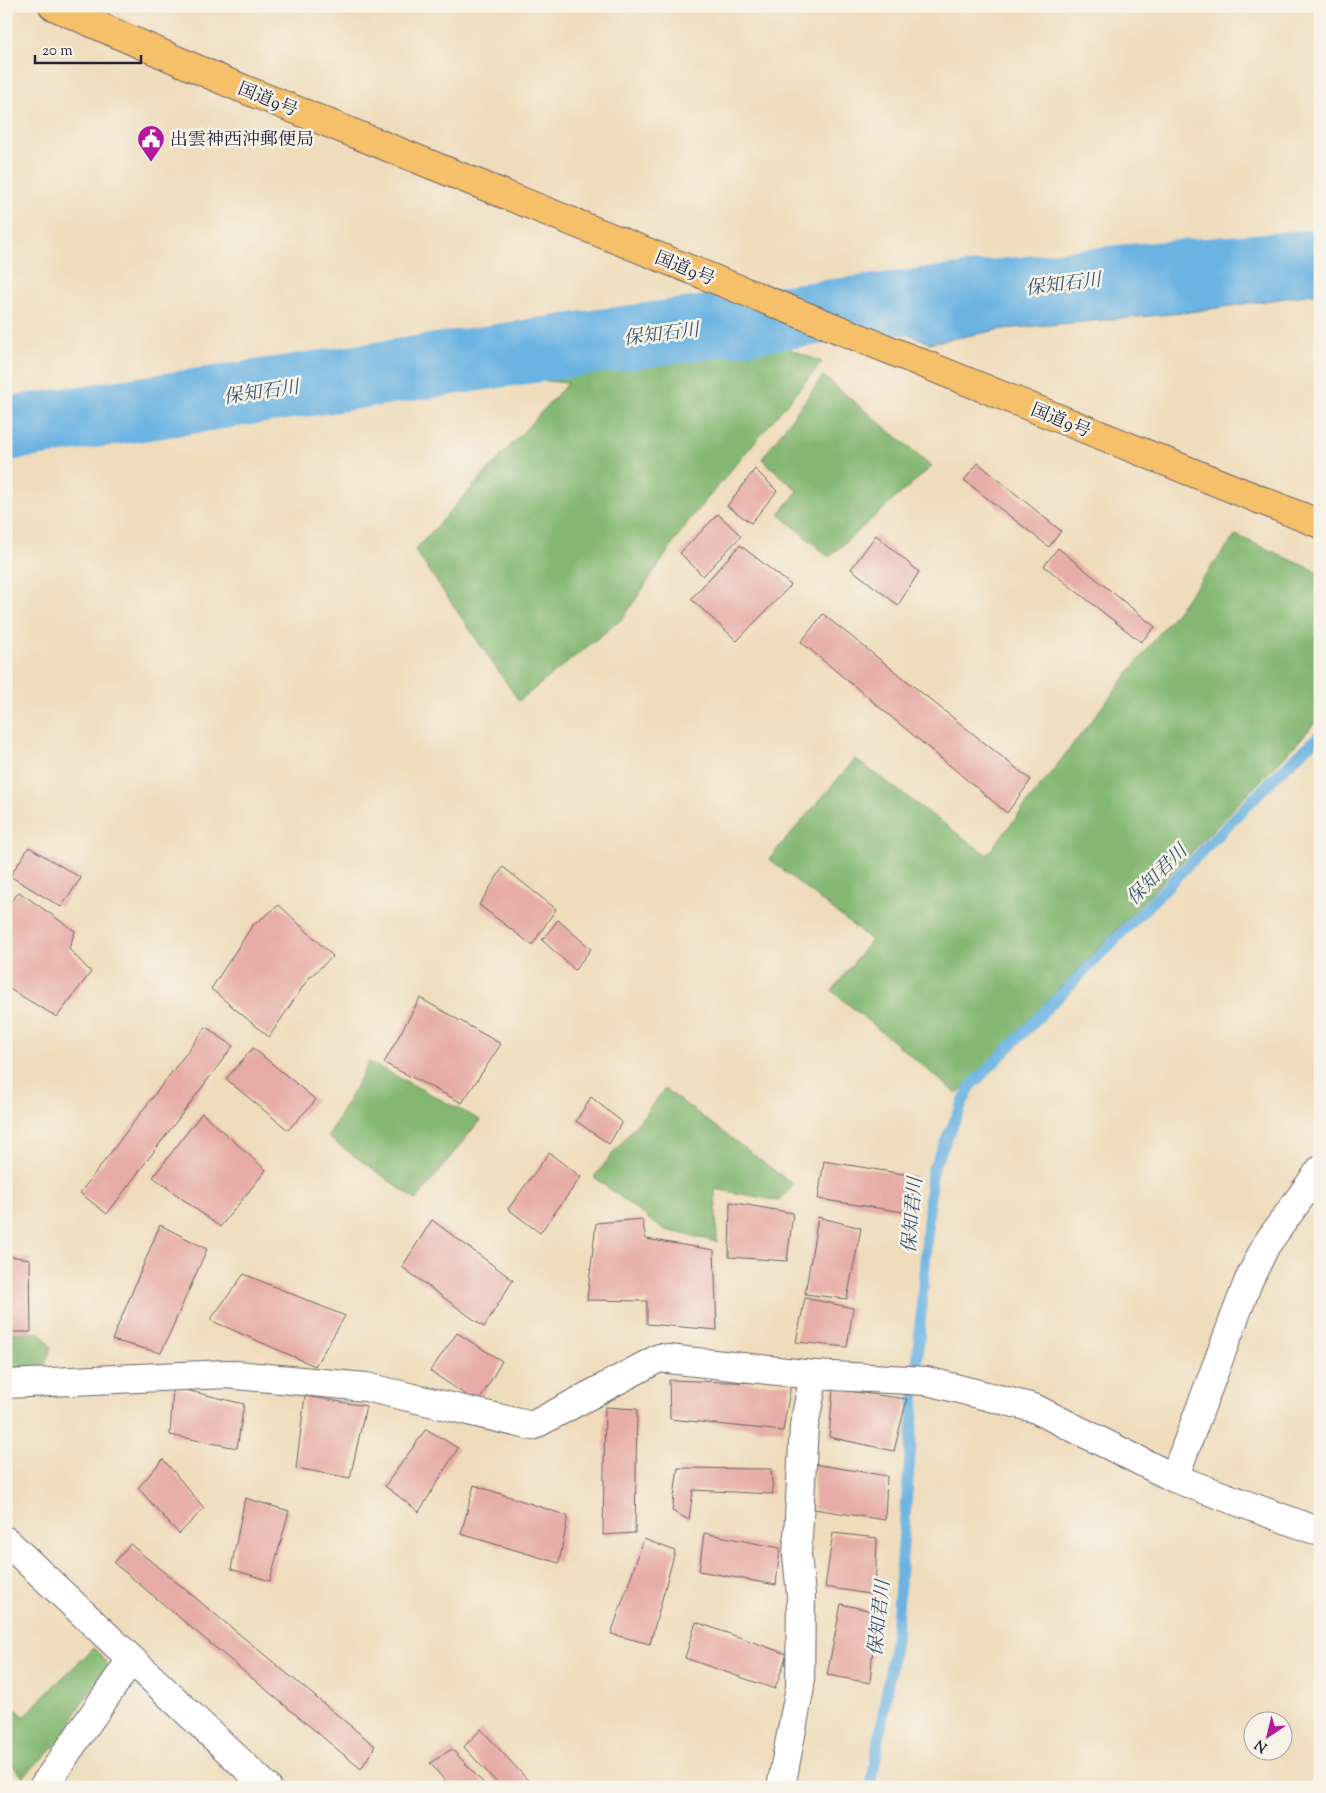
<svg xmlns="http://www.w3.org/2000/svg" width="1326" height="1793" font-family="'Sorts Mill Goudy','Noto Serif JP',serif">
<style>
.forest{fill:#83b772;stroke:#526c56}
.water{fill:#6ab3e2;stroke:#466a8e}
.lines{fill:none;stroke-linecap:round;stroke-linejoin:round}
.stream{stroke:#6ab3e2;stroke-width:11}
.river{stroke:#6ab3e2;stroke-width:64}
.building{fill:#e6aca5}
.minor-casing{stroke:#6a6368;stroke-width:30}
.trunk-casing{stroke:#6a6368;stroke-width:30}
.minor{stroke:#fff;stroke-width:28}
.trunk{stroke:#f6c06b;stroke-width:28}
.labels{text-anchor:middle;stroke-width:5;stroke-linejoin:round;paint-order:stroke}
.street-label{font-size:18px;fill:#22223b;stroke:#f7f3e8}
.poi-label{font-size:18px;fill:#22223b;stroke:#f7f3e8;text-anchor:start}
.water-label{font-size:19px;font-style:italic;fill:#3b5575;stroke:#f7f3e8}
</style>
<rect width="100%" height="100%" fill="#f7f3e8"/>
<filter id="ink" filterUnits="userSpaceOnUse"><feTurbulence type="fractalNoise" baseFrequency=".02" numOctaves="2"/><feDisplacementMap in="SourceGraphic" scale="10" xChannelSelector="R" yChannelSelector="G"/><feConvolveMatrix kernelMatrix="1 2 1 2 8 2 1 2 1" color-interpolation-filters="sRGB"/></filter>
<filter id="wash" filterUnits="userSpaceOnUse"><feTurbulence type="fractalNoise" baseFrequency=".0096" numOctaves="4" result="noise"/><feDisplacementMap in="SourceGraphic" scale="20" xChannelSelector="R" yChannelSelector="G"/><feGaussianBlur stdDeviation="1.12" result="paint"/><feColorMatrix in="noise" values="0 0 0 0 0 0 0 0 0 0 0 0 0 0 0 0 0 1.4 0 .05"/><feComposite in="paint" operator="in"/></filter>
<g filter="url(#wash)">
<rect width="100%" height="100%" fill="#efdcbb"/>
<g class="forest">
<polygon points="741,330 822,362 689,520 623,618 519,701 415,550 568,383 526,379 546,361"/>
<polygon points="823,376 932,466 829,557 779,514 798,491 762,459"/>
<polygon points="1236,535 1320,573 1320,717 1300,740 957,1094 832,991 871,940 769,859 855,759 987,855"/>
<polygon points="369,1062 480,1120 416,1200 328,1137"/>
<polygon points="665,1089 794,1185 779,1201 715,1189 717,1242 662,1229 594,1177"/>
<polygon points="6,1333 41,1333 51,1348 41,1374 6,1376"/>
<polygon points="94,1648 108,1665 78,1709 64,1737 23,1777 6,1759 6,1701 25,1717 41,1698"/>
</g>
<polygon class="water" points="1320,264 1320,293 1182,313 1003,329 930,343 874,319"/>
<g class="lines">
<polyline class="stream" points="871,1787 896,1635 932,1171 970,1087 1275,777 1320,735"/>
<polyline class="river" points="6,429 586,343 777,318 1118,277 1320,261"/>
</g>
<g id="blocks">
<g class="building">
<polygon points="978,463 1061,531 1049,547 964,480"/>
<polygon points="755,469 777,491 751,523 727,506"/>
<polygon points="718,514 741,536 703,576 680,553"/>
<polygon points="876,535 919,572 898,605 851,569"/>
<polygon points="740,545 791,585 737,641 691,599"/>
<polygon points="1058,548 1155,627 1141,642 1044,566"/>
<polygon points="823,614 1031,780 1007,813 801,642"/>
<polygon points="29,847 81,878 61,907 10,876"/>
<polygon points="503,867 556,909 532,945 479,905"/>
<polygon points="19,892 75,931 69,949 91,972 57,1017 6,987 6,970 11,956 6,951 6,908"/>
<polygon points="279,905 333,956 308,979 269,1037 211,989 252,926"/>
<polygon points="558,920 591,949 575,970 542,940"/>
<polygon points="420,998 501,1044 462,1103 384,1063"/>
<polygon points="206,1027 233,1046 107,1214 80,1193"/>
<polygon points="253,1048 316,1100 288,1130 226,1079"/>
<polygon points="591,1097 622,1122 609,1144 576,1121"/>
<polygon points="202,1113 266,1170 220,1227 153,1177"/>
<polygon points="549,1153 581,1177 540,1233 508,1209"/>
<polygon points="824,1161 916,1176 910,1213 818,1199"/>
<polygon points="730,1202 793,1213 787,1261 729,1257"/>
<polygon points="818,1217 861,1228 847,1299 805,1294"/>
<polygon points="642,1219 646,1239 714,1250 717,1330 647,1324 647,1301 587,1300 596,1223"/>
<polygon points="432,1220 513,1280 484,1327 402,1267"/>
<polygon points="160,1225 207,1249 161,1353 112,1340"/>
<polygon points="6,1256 30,1259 31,1332 6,1332"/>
<polygon points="244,1274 345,1316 315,1366 210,1320"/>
<polygon points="805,1298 853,1308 847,1347 796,1342"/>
<polygon points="457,1333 502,1361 478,1403 430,1371"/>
<polygon points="669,1380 791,1384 783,1431 670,1419"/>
<polygon points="173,1387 244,1404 237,1448 170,1435"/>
<polygon points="833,1389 907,1399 894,1451 829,1437"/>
<polygon points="305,1396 366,1406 350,1478 296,1468"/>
<polygon points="605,1407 637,1409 635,1533 603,1535"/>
<polygon points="426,1429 458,1448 419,1512 385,1486"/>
<polygon points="163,1459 204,1508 179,1534 138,1488"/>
<polygon points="814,1464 887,1476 885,1520 814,1509"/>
<polygon points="678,1468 771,1469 773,1494 693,1490 689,1520 672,1511"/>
<polygon points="474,1485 568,1516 559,1563 461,1534"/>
<polygon points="245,1498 289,1511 270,1581 231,1569"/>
<polygon points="704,1533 780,1548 776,1585 699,1571"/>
<polygon points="833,1533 877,1538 875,1595 825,1587"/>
<polygon points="644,1539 675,1551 650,1644 611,1634"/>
<polygon points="130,1544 375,1746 361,1769 114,1563"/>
<polygon points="841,1604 876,1612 870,1683 827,1675"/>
<polygon points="696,1622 787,1654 775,1689 685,1658"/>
<polygon points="481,1729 534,1787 501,1787 464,1747"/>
<polygon points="452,1749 487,1787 450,1787 430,1763"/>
</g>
</g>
</g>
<g filter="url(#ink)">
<use href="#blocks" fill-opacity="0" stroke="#6a6368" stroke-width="1"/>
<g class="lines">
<defs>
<g id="minor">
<polyline points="6,1384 226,1374 366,1387 532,1426 659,1358 814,1375 927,1381 1034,1408 1174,1478 1320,1532"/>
<polyline points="1174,1478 1248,1282 1266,1245 1320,1170"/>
<polyline points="6,1541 267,1787"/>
<polyline points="43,1787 131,1660"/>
<polyline points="781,1787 800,1687 801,1595 797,1555 804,1426 814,1375"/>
</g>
<polyline id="trunk" points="53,6 229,83 1320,524"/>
</defs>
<use href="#minor" class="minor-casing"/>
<use href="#trunk" class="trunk-casing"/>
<use href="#minor" class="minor"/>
<use href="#trunk" class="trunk"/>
</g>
</g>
<defs>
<symbol id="civic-pin" viewBox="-11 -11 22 30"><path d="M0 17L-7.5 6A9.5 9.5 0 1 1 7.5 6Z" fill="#b5179e" stroke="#f7f3e8"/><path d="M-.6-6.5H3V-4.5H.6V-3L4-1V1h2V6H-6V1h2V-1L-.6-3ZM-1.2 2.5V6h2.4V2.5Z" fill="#fff"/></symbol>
</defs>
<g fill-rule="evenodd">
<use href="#civic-pin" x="135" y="123" width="32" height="43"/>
</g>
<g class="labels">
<g class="street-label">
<text transform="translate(268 99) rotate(22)" y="6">国道9号</text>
<text transform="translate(685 268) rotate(22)" y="6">国道9号</text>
<text transform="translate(1061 420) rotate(22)" y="6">国道9号</text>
</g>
<g class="poi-label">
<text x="170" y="145">出雲神西沖郵便局</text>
</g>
<g class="water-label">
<text transform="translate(1063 283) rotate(-7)" y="7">保知石川</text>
<text transform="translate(661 333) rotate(-7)" y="7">保知石川</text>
<text transform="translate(261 391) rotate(-8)" y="7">保知石川</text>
<text transform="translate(1156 874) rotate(-45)" y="7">保知君川</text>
<text transform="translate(911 1215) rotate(-85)" y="7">保知君川</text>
<text transform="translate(878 1618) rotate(-84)" y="7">保知君川</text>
</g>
</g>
<rect width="1326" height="1793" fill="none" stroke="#f7f3e8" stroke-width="25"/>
<g transform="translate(1268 1736) rotate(215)"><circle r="24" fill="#f7f3e8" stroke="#a29fa3"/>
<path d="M0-4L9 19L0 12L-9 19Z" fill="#b5179e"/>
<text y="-8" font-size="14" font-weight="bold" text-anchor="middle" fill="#22223b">N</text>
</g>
<path d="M35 55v8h106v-8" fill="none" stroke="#22223b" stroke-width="2.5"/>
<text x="42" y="55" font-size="15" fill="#22223b" stroke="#f7f3e8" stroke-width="4" paint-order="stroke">20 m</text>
</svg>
